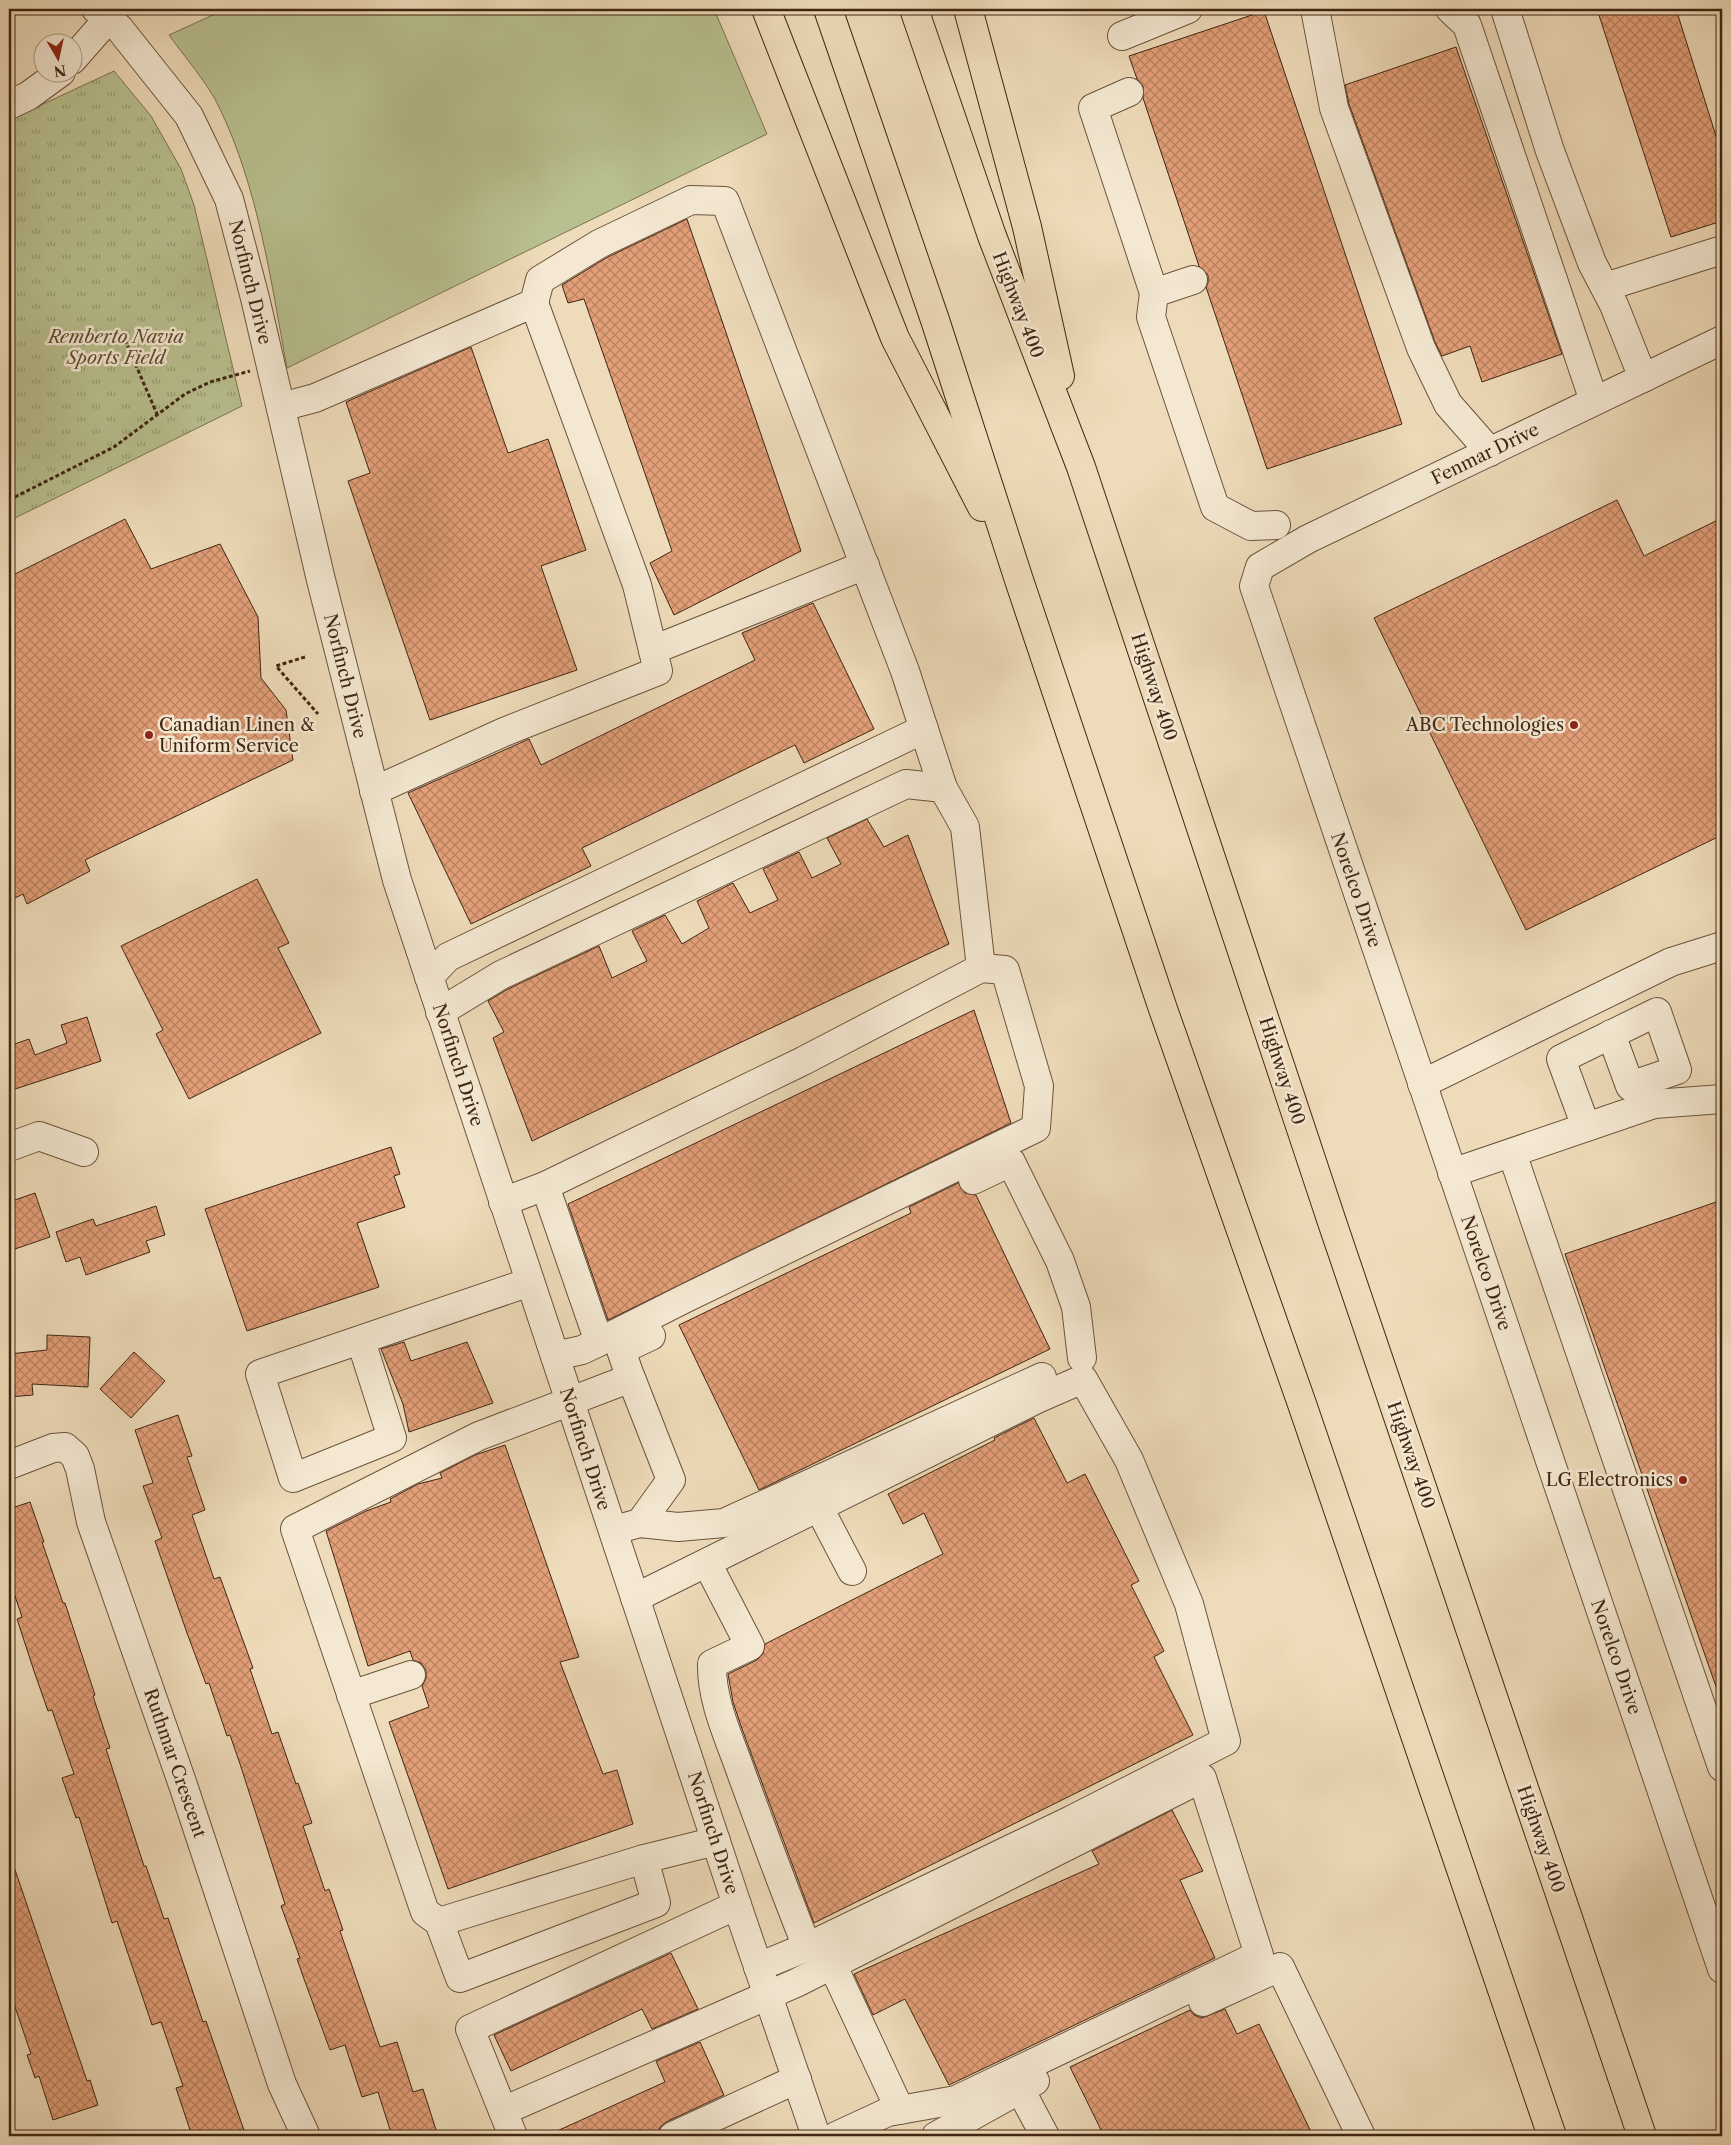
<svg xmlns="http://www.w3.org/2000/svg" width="1731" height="2145" font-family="'Libre Caslon Text',serif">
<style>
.grass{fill:#b9c08f;stroke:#7c7351}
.park{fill:url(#park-tufts);stroke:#7c7351}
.building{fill:url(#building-cross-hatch);stroke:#402613}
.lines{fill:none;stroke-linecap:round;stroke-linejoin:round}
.minor-casing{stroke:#6c533c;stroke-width:30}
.highway-casing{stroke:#402613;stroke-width:30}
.path{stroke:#402613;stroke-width:3;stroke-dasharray:4 2.5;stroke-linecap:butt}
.minor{stroke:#f4e8d2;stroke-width:28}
.highway{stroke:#eedbb9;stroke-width:28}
.poi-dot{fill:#8f2418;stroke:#f4e8d2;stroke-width:2}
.labels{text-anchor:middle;stroke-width:5;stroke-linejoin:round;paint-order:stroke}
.street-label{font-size:18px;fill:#402613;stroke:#f4e8d2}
.park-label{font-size:18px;font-style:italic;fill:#5e4c32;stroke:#f4e8d2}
.poi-label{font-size:18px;fill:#402613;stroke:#f4e8d2;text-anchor:end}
</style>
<defs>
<pattern id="park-tufts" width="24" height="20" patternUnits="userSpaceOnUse" patternTransform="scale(1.25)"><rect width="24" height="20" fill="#b9c08f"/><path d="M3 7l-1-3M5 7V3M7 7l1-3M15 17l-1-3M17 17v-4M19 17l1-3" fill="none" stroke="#989c74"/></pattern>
<pattern id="building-cross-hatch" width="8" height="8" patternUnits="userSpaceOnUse" patternTransform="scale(1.25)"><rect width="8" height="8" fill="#e39f78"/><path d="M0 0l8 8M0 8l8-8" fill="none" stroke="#b98161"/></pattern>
</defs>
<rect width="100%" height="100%" fill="#eedbb9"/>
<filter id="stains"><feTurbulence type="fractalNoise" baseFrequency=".004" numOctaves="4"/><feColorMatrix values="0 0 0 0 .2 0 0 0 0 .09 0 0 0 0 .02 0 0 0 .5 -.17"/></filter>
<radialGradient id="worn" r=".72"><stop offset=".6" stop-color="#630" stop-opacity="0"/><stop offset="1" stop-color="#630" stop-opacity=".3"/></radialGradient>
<path class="grass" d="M226,9h488l53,125 -480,234c-16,-87 -29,-181 -68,-261 -10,-22 -35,-51 -50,-72z"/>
<polygon class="park" points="114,71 151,116 181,169 194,205 242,406 9,521 9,120"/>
<g class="building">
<polygon points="1597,9 1676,9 1722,155 1722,221 1671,237"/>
<polygon points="1264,11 1402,424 1267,469 1206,287 1208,283 1208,275 1199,266 1143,98 1143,86 1137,79 1129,56"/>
<polygon points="1456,47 1562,354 1482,382 1470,346 1442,356 1435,342 1349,104 1345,85"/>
<polygon points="687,219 801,551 674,615 650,563 672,551 584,299 568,303 562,285 606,258"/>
<polygon points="471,347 508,453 548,439 586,550 541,566 577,670 430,720 348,481 370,473 346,402"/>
<polygon points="1617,500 1644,556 1722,518 1722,835 1526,930 1374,618"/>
<polygon points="125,519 151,569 220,544 258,617 261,678 286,710 293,760 85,860 90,871 27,904 23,894 9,901 9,577"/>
<polygon points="813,603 874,729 804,763 795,745 582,848 591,866 471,924 408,793 529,739 541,765 755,660 742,633"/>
<polygon points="867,819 884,847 908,835 949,944 532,1141 493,1038 504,1032 488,1001 508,989 599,946 612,978 647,961 632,931 665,915 682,944 709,928 697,901 733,883 750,913 778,900 763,869 799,852 812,878 841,864 827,838"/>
<polygon points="257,879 289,943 278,948 321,1033 189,1099 156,1034 163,1030 121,946"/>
<polygon points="974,1010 1011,1123 608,1320 568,1204"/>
<polygon points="87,1017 101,1061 9,1091 9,1046 29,1039 35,1055 67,1043 61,1025"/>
<polygon points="391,1147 400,1174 394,1176 405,1207 357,1223 379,1287 247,1331 205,1209"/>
<polygon points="958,1183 965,1193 976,1195 1050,1349 759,1490 679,1325 911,1213 909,1207"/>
<polygon points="35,1193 50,1237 15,1249 9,1231 9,1202"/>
<polygon points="1722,1200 1722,1698 1720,1698 1565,1254"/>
<polygon points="156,1206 165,1235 146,1241 150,1252 86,1275 80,1257 66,1262 56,1232 93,1219 96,1226"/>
<polygon points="47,1335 90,1337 88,1387 32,1384 33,1395 9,1397 9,1354 47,1350"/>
<polygon points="404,1342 411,1361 467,1342 493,1403 409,1432 403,1404 381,1349"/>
<polygon points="134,1352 165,1381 131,1418 100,1389"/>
<polygon points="178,1415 192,1456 187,1457 205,1510 192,1515 214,1579 220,1577 253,1668 250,1669 272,1734 278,1732 296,1784 298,1783 312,1823 303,1826 325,1891 329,1889 343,1930 340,1931 380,2047 397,2042 413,2092 423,2089 438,2136 392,2136 378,2092 362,2097 345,2045 330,2050 304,1979 297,1959 300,1958 281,1906 285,1904 241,1767 230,1735 227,1736 209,1683 206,1684 187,1633 155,1541 162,1538 143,1486 153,1483 135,1430"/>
<polygon points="1034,1418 1067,1483 1085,1474 1139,1581 1131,1585 1164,1651 1154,1657 1193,1735 814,1923 742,1729 733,1702 728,1674 757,1660 763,1654 765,1644 943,1554 924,1513 903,1524 888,1494 995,1440 994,1438"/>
<polygon points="505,1445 579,1657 560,1662 603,1774 617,1770 633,1824 448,1889 389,1722 429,1707 422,1686 426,1679 426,1670 421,1663 413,1660 410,1651 368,1666 326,1531 366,1511 391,1502 390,1499 418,1484 442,1478 440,1473 475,1455"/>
<polygon points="30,1502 44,1542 42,1542 63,1603 65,1603 95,1695 93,1696 110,1748 106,1749 144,1866 146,1866 164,1919 168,1918 203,2022 206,2021 246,2136 192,2136 176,2088 183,2086 161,2022 152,2025 117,1921 112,1923 79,1817 76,1818 62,1778 74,1774 52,1710 48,1711 34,1671 17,1619 22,1617 9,1578 9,1509"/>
<polygon points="1172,1810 1203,1871 1180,1880 1215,1958 949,2085 905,1999 873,2015 854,1974 1099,1864 1092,1851"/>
<polygon points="9,1858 11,1858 87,2081 90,2080 98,2105 53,2120 39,2076 35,2078 27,2055 31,2054 9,1989"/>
<polygon points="671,1953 698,2009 652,2029 642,2009 511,2071 494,2035"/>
<polygon points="1225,2009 1237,2034 1259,2024 1313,2136 1104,2136 1070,2067 1190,2010 1194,2015 1202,2018"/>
<polygon points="700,2042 724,2095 666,2122 660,2127 658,2136 546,2136 665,2082 656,2061"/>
</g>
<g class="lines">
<defs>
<g id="minor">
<polyline points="96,9 119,28 189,116 229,199 255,298 321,580 397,880 737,1905 816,2136"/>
<polyline points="1315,9 1334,108 1421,348 1448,404 1490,452"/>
<polyline points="1450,9 1467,25 1594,401"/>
<polyline points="1505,9 1550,151 1592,263 1614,305 1643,378"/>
<polyline points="1122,36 1188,9"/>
<polyline points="72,60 108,19"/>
<polyline points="1129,92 1093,108 1154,293 1193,280"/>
<polyline points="9,105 28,96 61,72"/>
<polyline points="1605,287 1722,250"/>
<polyline points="1154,293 1151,317 1215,507 1251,526 1276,525"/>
<polyline points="1722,340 1308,539 1260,567 1254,586 1722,1969"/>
<polyline points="281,407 315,398 534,303 540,280 599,244 691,200 725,201 905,671 943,788"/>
<polyline points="653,650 865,565"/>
<polyline points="374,791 504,732 658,671 637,585 534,303"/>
<polyline points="429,977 448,957 924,729"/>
<polyline points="440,1012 501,975 906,784 943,788 965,827 981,968"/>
<polyline points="1422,1084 1671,962 1722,946"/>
<polyline points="1586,1127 1561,1059 1657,1012 1677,1070 1630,1086 1611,1034"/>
<polyline points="9,1147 39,1136 84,1152"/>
<polyline points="1512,1153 1722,1767"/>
<polyline points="1452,1173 1654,1104 1722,1099"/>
<polyline points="973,1180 1011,1162 1060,1261 1076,1307 1082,1358"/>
<polyline points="503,1202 545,1186"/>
<polyline points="361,1341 392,1438 293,1478 260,1374 530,1282"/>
<polyline points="555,1356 582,1350 599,1342 545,1186 803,1061 981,968 1005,970 1039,1086 1036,1128 684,1299 599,1342"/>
<polyline points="631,1379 621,1350 651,1336"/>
<polyline points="9,1465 53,1448 65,1447 75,1456 80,1469 91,1522 183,1785 282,2084 306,2136"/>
<polyline points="819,1508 852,1571"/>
<polyline points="640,1523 671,1480 631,1378 479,1436 295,1529 425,1912 439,1922 460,1978 656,1903 644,1859 716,1841"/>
<polyline points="625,1527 640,1523 678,1527 724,1523 1042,1377"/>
<path d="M707,1563l43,83 -38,18c-1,37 18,76 30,111 21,57 42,115 65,172l-49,20"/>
<polyline points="635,1598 1037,1399 1083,1379 1129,1460 1189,1604 1226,1741 1071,1820 807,1947"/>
<polyline points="351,1695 411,1675"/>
<polyline points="439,1922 644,1859"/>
<polyline points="832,1964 900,2110"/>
<polyline points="1203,2002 1280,1967 1361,2136"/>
<polyline points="1020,2089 1045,2136"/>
<polyline points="503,2111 796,1983 1202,1778 1259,1955 956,2100 888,2112 836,2136"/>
<polyline points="513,2136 470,2029 737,1905"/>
<polyline points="673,2136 797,2079"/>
<polyline points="936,2136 1035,2081"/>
</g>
<g id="highway">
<polyline points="766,9 895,338 982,507"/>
<polyline points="828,9 935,320 1019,580 1163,1009 1302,1404 1552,2136"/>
<polyline points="914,9 992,236 1081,467 1333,1225 1642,2136"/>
<polyline points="968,9 1027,227 1060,376"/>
</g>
</defs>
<use href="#minor" class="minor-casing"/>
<use href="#highway" class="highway-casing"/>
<g class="path">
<polyline points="125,340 157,414"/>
<polyline points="9,500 114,447 185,394 210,382 250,371"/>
<polyline points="305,657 276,666 318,714"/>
</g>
<use href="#minor" class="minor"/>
<use href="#highway" class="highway"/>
</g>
<g class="poi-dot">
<circle cx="1574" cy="725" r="5"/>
<circle cx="149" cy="735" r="5"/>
<circle cx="1683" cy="1480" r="5"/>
</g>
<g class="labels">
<g class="street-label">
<text transform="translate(250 282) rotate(76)" y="6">Norfinch Drive</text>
<text transform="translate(1018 305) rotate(69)" y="6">Highway 400</text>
<text transform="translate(1485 454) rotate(-26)" y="6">Fenmar Drive</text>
<text transform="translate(345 676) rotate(76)" y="6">Norfinch Drive</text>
<text transform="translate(1154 687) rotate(72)" y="6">Highway 400</text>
<text transform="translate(1356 890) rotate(71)" y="6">Norelco Drive</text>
<text transform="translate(458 1065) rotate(72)" y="6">Norfinch Drive</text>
<text transform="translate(1282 1071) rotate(72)" y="6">Highway 400</text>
<text transform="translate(1486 1273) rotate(71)" y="6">Norelco Drive</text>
<text transform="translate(585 1449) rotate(72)" y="6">Norfinch Drive</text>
<text transform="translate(1411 1455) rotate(71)" y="6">Highway 400</text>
<text transform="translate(1616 1657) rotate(71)" y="6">Norelco Drive</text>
<text transform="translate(175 1763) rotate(71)" y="6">Ruthmar Crescent</text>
<text transform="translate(713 1833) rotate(72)" y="6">Norfinch Drive</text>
<text transform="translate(1541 1839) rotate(71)" y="6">Highway 400</text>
</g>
<g class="park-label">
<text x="116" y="343">Remberto Navia<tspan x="116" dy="21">Sports Field</tspan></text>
</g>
<g class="poi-label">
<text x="159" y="731" text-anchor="start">Canadian Linen &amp;<tspan x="159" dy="21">Uniform Service</tspan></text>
<text x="1564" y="731">ABC Technologies</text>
<text x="1673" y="1486">LG Electronics</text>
</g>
</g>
<rect width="1731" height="2145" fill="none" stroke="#eedbb9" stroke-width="30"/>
<rect x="10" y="10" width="1711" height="2125" fill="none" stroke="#402613" stroke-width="2.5"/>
<rect x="15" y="15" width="1701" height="2115" fill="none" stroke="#402613"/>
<g transform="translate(58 58) rotate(171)"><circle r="24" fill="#f4e8d2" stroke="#ac9a86"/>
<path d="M0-4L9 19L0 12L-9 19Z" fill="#8f2418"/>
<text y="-8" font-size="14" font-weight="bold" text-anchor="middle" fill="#402613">N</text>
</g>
<rect width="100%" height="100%" filter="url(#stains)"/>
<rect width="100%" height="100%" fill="url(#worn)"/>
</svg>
